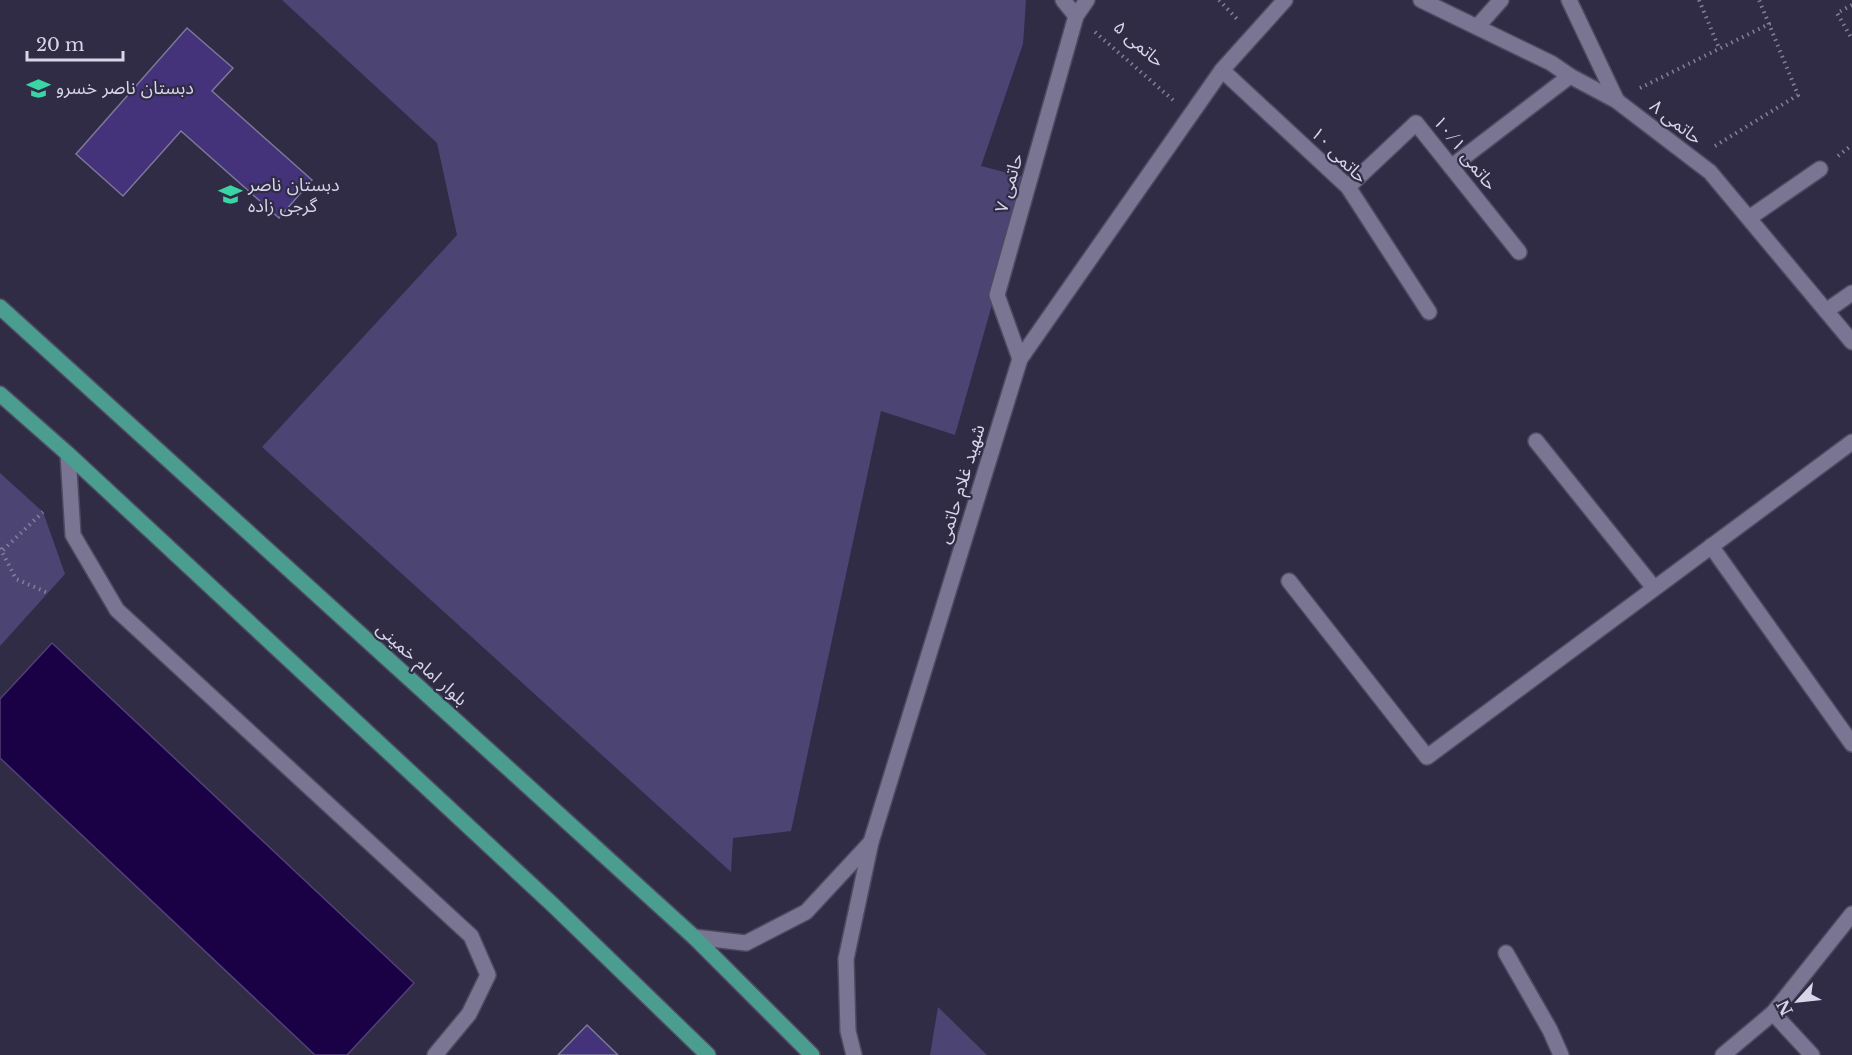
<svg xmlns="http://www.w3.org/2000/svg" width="1852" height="1055" font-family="'Libre Baskerville','Noto Sans Arabic',serif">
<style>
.green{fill:#4c4473}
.water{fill:#1a0045;stroke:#534076;stroke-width:1.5}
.building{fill:#44327a;stroke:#7c7997;stroke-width:1.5}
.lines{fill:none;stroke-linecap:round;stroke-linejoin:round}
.minor-casing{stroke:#4d4a60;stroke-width:18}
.major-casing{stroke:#4d4a60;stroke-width:18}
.path{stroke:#838096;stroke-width:4;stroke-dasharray:1.5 4.5;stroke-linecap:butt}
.minor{stroke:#797593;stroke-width:15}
.major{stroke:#4b9d8f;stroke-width:15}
.labels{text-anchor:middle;stroke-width:4.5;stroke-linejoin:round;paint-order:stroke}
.street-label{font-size:18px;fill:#d7d5e7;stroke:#302c46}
.poi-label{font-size:18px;fill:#d7d5e7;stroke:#302c46;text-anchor:start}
</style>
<rect width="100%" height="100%" fill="#302c46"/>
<g class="green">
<polygon points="282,0 1026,0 1023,44 981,166 1028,178 955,435 881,411 791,831 733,838 731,872 262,447 457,235 437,143"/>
<polygon points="0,473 43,512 65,574 0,646"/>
<polygon points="938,1007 987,1055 930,1055"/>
</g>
<polygon class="water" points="52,643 414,983 347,1055 315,1055 0,758 0,699"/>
<g class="building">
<polygon points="187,28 233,68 212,91 312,180 279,218 181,131 123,196 76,154"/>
<polygon points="587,1025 618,1055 558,1055"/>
</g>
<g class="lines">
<defs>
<g id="minor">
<polyline points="1063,0 1076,16"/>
<polyline points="1421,0 1551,63 1570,76 1617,101 1710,172 1852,342"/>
<polyline points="1569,0 1617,101"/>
<polyline points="1477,27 1501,0"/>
<polyline points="1222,70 1348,187 1429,312"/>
<polyline points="1451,167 1570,76"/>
<polyline points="1348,187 1416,123 1519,252"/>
<polyline points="1749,218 1820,169"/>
<polyline points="1826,311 1852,293"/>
<polyline points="1020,359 997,295 1076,16 1087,0"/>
<polyline points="1536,441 1654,588"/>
<polyline points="68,454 73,535 117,610 471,936 488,975 469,1014 435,1055"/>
<polyline points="1711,546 1852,744"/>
<polyline points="1289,581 1427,757 1852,442"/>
<polyline points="694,937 746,943 806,912 871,842"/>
<polyline points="1506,953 1550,1030 1561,1055"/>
<polyline points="1773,1013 1812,1055"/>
<polyline points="854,1055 848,1031 846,959 871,842 1020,359 1222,70 1285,0"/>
<polyline points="1723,1055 1773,1013 1852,914"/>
</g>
<g id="major">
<polyline points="0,307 694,937 812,1055"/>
<polyline points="0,394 68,454 553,905 708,1055"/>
</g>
</defs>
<use href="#minor" class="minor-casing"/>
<use href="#major" class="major-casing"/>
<g class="path">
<polyline points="1219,0 1237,19"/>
<polyline points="1699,0 1719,48"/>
<polyline points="1852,5 1837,13 1852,39"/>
<polyline points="1095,32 1173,100"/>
<polyline points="1640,88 1769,24 1759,0"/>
<polyline points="1715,146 1798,95 1769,24"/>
<polyline points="1838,156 1852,145"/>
<polyline points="0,548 16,579 48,593"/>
<polyline points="3,550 43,512"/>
</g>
<use href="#minor" class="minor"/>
<use href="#major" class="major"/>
</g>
<defs>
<symbol id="school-bare" viewBox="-9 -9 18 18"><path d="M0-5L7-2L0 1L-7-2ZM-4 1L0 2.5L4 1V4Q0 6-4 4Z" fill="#3bd4a4" stroke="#302c46" stroke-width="2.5" paint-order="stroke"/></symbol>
</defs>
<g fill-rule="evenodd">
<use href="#school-bare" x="22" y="72" width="33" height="33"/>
<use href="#school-bare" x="214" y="178" width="33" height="33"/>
</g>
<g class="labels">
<g class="street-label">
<text transform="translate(1139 44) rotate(41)" y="6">حاتمی ۵</text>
<text transform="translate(1676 122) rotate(38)" y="6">حاتمی ۸</text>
<text transform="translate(1465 153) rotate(51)" y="6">حاتمی ۱۰/۱</text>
<text transform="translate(1339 155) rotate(45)" y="6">حاتمی ۱۰</text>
<text transform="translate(1009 183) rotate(-74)" y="6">حاتمی ۷</text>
<text transform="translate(961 484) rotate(-73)" y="6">شهید غلام حاتمی</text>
<text transform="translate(422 664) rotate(42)" y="6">بلوار امام خمینی</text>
</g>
<g class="poi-label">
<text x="56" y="94">دبستان ناصر خسرو</text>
<text x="248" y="191">دبستان ناصر<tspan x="248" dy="21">گرجی زاده</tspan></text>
</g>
</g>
<g transform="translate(1798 1001) rotate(243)" stroke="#302c46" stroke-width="4.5" paint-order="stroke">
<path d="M0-4.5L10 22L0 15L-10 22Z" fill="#d7d5e7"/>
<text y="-9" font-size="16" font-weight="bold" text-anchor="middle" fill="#d7d5e7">N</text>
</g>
<path d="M27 51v9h96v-9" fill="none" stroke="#d7d5e7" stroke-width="3"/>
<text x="36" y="51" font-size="18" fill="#d7d5e7" stroke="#302c46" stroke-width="4.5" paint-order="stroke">20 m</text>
</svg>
